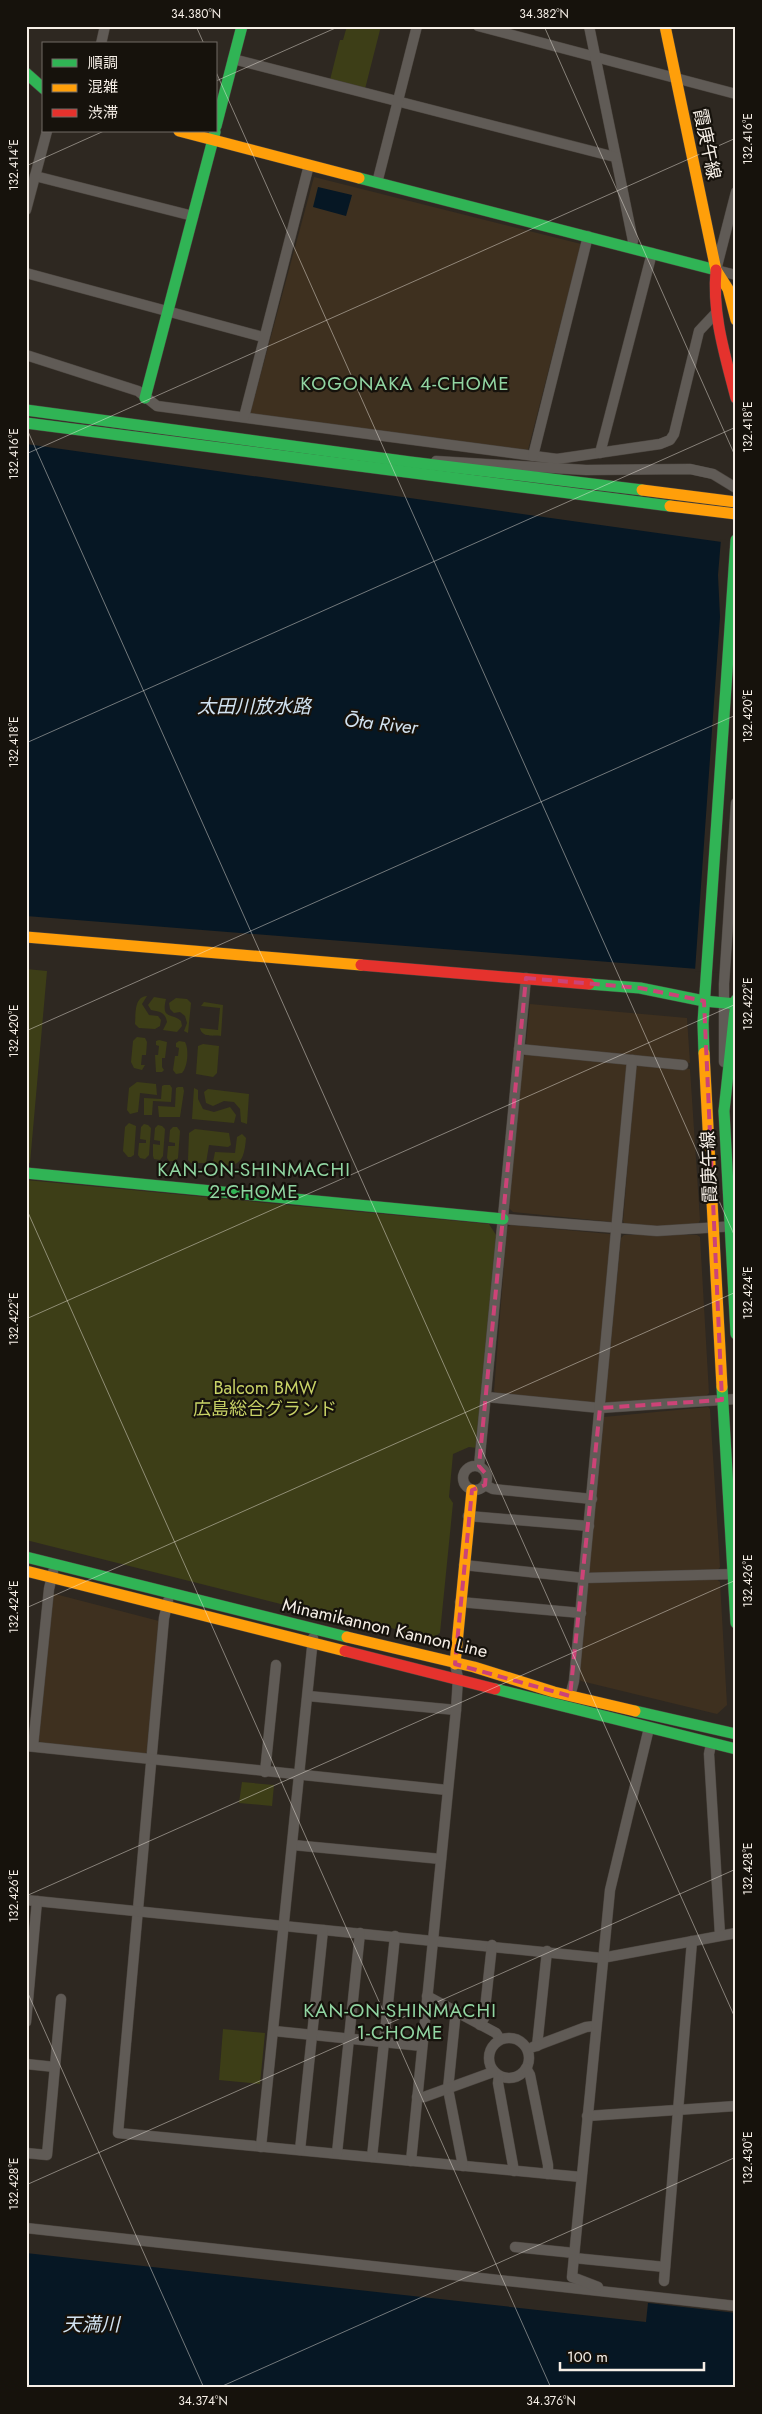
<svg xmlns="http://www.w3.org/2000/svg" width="762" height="2414" font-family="Jost,'Noto Sans JP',sans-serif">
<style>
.built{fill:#3e301f}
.green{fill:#3d3e17}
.water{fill:#061724}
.pier{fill:#2e2821}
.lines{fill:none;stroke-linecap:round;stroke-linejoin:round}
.street-casing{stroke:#4b453f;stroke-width:11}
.fast-casing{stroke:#4b453f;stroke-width:12}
.slow-casing{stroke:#4b453f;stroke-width:12}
.jam-casing{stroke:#4b453f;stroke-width:12}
.street{stroke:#605b56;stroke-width:10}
.fast{stroke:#30b455;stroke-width:11}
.slow{stroke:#ff9f0a;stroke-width:11}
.jam{stroke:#e5322d;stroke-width:11}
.marked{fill:none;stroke:#cc4377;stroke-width:4;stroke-dasharray:10 6;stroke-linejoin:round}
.ticks{fill:none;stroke:#f6efe7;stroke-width:1;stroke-opacity:0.45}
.labels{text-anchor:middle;stroke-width:4.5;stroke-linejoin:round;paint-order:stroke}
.street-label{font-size:18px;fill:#f6efe7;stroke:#16120c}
.park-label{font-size:18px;fill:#c8d266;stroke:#16120c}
.neighbourhood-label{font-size:19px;letter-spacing:1px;fill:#91d5a2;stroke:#16120c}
.water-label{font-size:19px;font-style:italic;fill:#d2e3f1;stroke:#16120c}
.neatline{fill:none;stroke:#f6efe7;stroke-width:2}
.ticks-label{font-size:12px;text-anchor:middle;fill:#f6efe7}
</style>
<rect width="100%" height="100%" fill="#2e2821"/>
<g class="built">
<polygon points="314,177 581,244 528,450 250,414"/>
<polygon points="530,1004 687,1018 690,1063 529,1047 526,1043"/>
<polygon points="527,1054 627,1063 629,1066 613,1222 513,1212 509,1208 523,1057"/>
<polygon points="640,1064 690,1069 700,1220 698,1224 657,1228 626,1226 623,1221 636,1068"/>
<polygon points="511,1225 610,1234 613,1238 595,1404 496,1394 494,1391 507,1227"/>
<polygon points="624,1235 697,1235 700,1237 709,1393 706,1396 609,1405 605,1401 621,1238"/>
<polygon points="708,1407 710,1409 720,1567 717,1571 592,1575 589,1571 604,1417"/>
<polygon points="716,1579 720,1582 727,1705 717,1714 581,1681 578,1678 588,1585 591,1582"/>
<polygon points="55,1594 159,1621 147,1752 144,1754 41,1743 38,1740 53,1595"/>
</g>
<g class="green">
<polygon points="347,26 381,26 365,89 330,80 340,40 343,40"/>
<polygon points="26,969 47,971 30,1163 26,1162"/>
<path d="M147,996l-5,8 7,11 9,1 3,4 -1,6 -5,3 -16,-1 -4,-4c1,-11 -1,-27 12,-28z"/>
<path d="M154,997l12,2c-5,21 5,13 15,22l1,5 -5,6 -14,-2 4,-8c-2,-11 -8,-10 -16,-12l-3,-5z"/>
<polygon points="176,998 187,999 191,1003 188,1033 184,1031 187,1023 185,1016 180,1012 174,1013 170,1009 169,1003"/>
<path d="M204,1002l19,3 -2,31c-8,-1 -19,2 -21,-8l18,2 2,-22 -19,-2z"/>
<polygon points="137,1037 145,1038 147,1042 146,1055 142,1055 141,1065 145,1065 142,1070 134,1068 131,1062 133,1041"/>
<polygon points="159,1040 167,1042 165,1058 162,1058 162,1067 164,1070 162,1072 156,1072 155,1055 158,1055 159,1046 156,1045 156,1041"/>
<path d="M179,1041l6,1c4,7 3,25 -3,31l-6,1 -3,-4 2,-14h3l1,-8 -3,-1v-4z"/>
<polygon points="203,1044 219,1046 217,1073 213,1077 196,1074 198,1046"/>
<polygon points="137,1082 156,1084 157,1095 140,1093 138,1112 130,1114 127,1110 129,1088"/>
<polygon points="164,1085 170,1085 172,1088 171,1102 153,1101 152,1115 144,1115 144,1098 161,1099 162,1086"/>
<polygon points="178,1087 183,1087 184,1091 180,1117 159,1117 158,1106 175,1107 176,1088"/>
<polygon points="194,1088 198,1090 198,1099 203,1109 214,1112 230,1107 236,1115 234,1123 192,1119"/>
<polygon points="208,1089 249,1094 247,1124 241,1122 240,1109 234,1102 224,1101 213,1106 206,1103 204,1092"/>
<polygon points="129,1123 136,1126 134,1155 131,1157 128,1157 123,1151 125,1127"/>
<polygon points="144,1124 148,1125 151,1128 149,1155 145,1159 140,1158 138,1155 139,1143 146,1143 146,1140 140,1139 141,1127"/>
<polygon points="158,1125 162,1126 165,1129 163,1156 160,1160 154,1159 153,1156 153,1144 160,1145 160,1141 154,1140 155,1128"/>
<polygon points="173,1127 177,1127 180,1131 178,1158 175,1161 169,1161 167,1158 168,1146 175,1146 175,1143 169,1142 170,1130"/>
<polygon points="195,1129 229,1133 231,1145 228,1147 209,1145 206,1163 191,1163 188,1160 189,1133"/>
<path d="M242,1134l4,4c-2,24 -6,29 -30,28l-3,-4 2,-10 20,1 2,-16z"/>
<polygon points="26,1180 489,1224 496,1235 478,1439 477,1448 469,1447 453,1454 449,1497 453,1503 440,1633 431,1639 366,1621 340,1619 26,1540"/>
<polygon points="242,1782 274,1785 272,1806 239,1803"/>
<polygon points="223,2029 265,2033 260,2084 219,2080"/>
</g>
<g class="water">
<polygon points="318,187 352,195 346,216 313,207"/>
<polygon points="26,444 736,544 736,972 26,916"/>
<polygon points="26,2253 646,2322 648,2303 736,2313 736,2388 26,2388"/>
</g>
<polygon class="pier" points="721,539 736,542 736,974 695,971 720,617 718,575"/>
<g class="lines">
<defs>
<g id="street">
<polyline points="478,26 736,94"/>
<polyline points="589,26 633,241 631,247"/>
<polyline points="101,44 105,26"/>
<polyline points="233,59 615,157"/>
<polyline points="35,176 193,216"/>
<polyline points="377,183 417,26"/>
<polyline points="736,192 716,270 736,275"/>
<polyline points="26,210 47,131"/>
<polyline points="26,273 263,337"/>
<polyline points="26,355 138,391 157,406 557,459 660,444 670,440 674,434 699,331 715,314"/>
<polyline points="244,417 309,165"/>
<polyline points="600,453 652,253"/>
<polyline points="533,456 588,236"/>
<polyline points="436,461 586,470 690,469 713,474 736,488"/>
<polyline points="519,1049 683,1065"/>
<polyline points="724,1062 724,984 736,803"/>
<polyline points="503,1219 657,1231 736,1226"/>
<polyline points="487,1397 600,1408 736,1399"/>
<circle cx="475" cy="1478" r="12"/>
<polyline points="479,1466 526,978"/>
<polyline points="485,1485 493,1489 592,1499"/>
<polyline points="468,1516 589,1526"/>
<polyline points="464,1565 584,1578 736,1574"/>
<polyline points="168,1601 164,1618 118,2133 581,2177"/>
<polyline points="460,1602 581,1613"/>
<polyline points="308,1696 456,1710"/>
<polyline points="570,1696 574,1681 632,1060"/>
<polyline points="711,1744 709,1754 720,1935"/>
<polyline points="26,1746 447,1790"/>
<polyline points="33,1746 49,1589 53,1572"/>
<polyline points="265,1772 276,1665"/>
<polyline points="293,1845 441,1859"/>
<polyline points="26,1900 602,1958 736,1933"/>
<polyline points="427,1996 496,2033 500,2039"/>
<polyline points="456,2010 448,2089 463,2166"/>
<polyline points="26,2022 37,1901"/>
<polyline points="480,2025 484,2018 492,1945"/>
<polyline points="274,2031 422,2046"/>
<circle cx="509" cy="2058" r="20"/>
<polyline points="537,2046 547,1951"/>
<polyline points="533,2047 586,2027 595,2026"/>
<polyline points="26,2064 55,2067"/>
<polyline points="526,2068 530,2075 548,2165 548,2174"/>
<polyline points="499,2076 498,2083 514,2171"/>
<polyline points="417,2097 424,2097 493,2072"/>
<polyline points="587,2116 736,2106"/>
<polyline points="261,2147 313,1638"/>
<polyline points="300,2150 323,1930"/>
<polyline points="26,2153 47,2155 61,1999"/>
<polyline points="337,2153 360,1933"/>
<polyline points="372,2157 395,1936"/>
<polyline points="411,2161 456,1710 458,1678 455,1664"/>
<polyline points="26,2228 736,2306"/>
<polyline points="515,2247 574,2253"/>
<polyline points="574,2258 665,2267"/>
<polyline points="664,2281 692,1941"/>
<polyline points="598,2287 572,2277 610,1890 649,1728"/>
</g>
<g id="fast">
<polyline points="26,73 44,89"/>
<polyline points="216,126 242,26"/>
<polyline points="359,178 716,270"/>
<polyline points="145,398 215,132"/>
<polyline points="26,410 410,462 642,490"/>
<polyline points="26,423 670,506"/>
<polyline points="589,984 640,988 704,1001 736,1004"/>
<polyline points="736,1000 724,1111 736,1334"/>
<polyline points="704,1053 703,1023 736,540"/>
<polyline points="26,1173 503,1219"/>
<polyline points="722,1387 736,1623"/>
<polyline points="26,1557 347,1637"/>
<polyline points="495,1689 736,1749"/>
<polyline points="635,1711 736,1734"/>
</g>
<g id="slow">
<polyline points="665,26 716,270 728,289 736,320"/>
<polyline points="179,131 359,178"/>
<polyline points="642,490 736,502"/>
<polyline points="670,506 736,514"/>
<polyline points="26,937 361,965"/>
<polyline points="704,1053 722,1387"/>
<polyline points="26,1571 345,1651"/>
<polyline points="347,1637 474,1667 554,1692 635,1711"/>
<polyline points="455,1664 472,1490"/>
</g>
<g id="jam">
<path d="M716,270c-4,45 9,85 20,128"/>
<polyline points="361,965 589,984"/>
<polyline points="345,1651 495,1689"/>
</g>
</defs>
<use href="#street" class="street-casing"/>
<use href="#fast" class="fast-casing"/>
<use href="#slow" class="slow-casing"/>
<use href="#jam" class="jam-casing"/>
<use href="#street" class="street"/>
<use href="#fast" class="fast"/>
<use href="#slow" class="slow"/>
<use href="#jam" class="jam"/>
</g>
<path class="marked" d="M526,978l114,10 64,13 18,399 -122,8 -30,288 -115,-32 17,-174 13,-5 1,-11 -7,-8z"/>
<path class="ticks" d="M196,26l8,18M544,26l192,432M216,72l520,1167M216,81l124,-55M26,166l78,-35M26,427l710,1593M26,454l710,-316M26,743l710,-316M26,1031l710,-316M26,1208l525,1180M26,1319l710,-315M26,1608l710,-316M26,1896l710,-316M26,1989l178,399M26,2185l710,-316M218,2388l518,-231"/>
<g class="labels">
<g class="street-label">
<text transform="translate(707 144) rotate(78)" y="6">霞庚午線</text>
<text transform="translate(709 1167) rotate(-92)" y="6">霞庚午線</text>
<text transform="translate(385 1628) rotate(13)" y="6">Minamikannon Kannon Line</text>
</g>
<g class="park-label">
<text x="265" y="1394">Balcom BMW<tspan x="265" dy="21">広島総合グランド</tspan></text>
</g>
<g class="neighbourhood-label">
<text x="405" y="390">KOGONAKA 4-CHOME</text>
<text x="254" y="1176">KAN-ON-SHINMACHI<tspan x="254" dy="22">2-CHOME</tspan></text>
<text x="400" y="2017">KAN-ON-SHINMACHI<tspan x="400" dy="22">1-CHOME</tspan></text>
</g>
<g class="water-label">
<text x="254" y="713">太田川放水路</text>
<text transform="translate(381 723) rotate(6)" y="7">Ōta River</text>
<text x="91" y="2331">天満川</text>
</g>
</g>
<rect width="762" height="2414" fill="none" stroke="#16120c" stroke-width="55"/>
<rect x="42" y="42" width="175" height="90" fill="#16120c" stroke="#706a64"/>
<rect x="52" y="59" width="25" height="8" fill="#30b455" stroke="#706a64"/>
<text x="88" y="68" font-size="15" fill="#f6efe7">順調</text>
<rect x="52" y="84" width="25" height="8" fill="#ff9f0a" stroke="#706a64"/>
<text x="88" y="92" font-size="15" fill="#f6efe7">混雑</text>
<rect x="52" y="109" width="25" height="8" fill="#e5322d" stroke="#706a64"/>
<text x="88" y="118" font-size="15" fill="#f6efe7">渋滞</text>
<path d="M560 2362v8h144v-8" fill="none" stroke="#f6efe7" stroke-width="2.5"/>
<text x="567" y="2362" font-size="15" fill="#f6efe7" stroke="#16120c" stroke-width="4" paint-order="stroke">100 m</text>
<rect x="28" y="28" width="706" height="2358" class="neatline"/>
<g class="ticks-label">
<text x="196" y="18">34.380°N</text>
<text x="544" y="18">34.382°N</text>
<text transform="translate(748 139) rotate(-90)" y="4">132.416°E</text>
<text transform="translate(14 165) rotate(-90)" y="4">132.414°E</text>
<text transform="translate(748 427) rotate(-90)" y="4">132.418°E</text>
<text transform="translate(14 454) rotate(-90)" y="4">132.416°E</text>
<text transform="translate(748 716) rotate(-90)" y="4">132.420°E</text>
<text transform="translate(14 742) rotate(-90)" y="4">132.418°E</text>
<text transform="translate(748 1004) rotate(-90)" y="4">132.422°E</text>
<text transform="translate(14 1031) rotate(-90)" y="4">132.420°E</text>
<text transform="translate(748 1293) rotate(-90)" y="4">132.424°E</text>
<text transform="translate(14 1319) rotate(-90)" y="4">132.422°E</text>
<text transform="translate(748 1581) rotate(-90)" y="4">132.426°E</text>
<text transform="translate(14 1607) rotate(-90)" y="4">132.424°E</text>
<text transform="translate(748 1869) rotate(-90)" y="4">132.428°E</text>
<text transform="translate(14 1896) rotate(-90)" y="4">132.426°E</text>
<text transform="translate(748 2158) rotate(-90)" y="4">132.430°E</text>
<text transform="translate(14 2184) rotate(-90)" y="4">132.428°E</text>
<text x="203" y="2405">34.374°N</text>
<text x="551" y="2405">34.376°N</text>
</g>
</svg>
